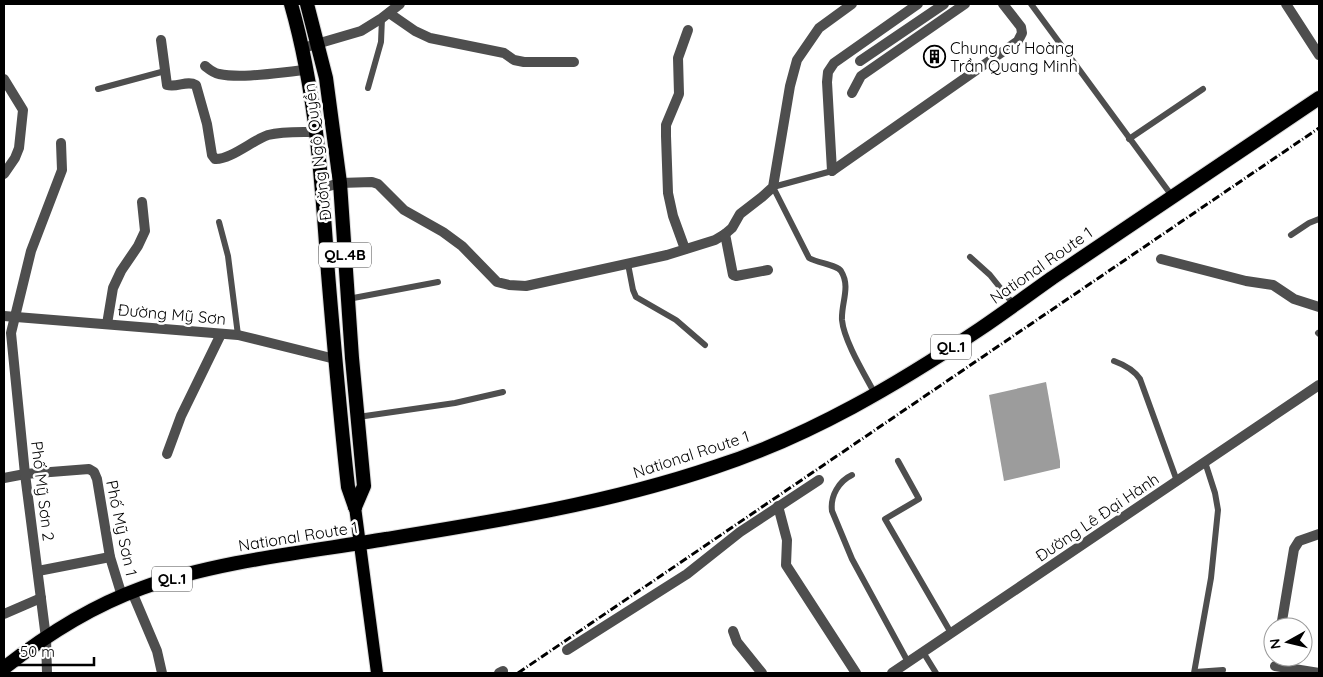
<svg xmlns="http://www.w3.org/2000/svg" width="1323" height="677" font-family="Quicksand,sans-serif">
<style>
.water{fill:#9c9c9c}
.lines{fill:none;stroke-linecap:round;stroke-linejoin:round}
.primary-casing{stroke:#dbdbdb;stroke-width:14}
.trunk-casing{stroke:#dbdbdb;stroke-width:16}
.service{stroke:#4e4e4e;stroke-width:6}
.minor{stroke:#4e4e4e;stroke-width:10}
.tertiary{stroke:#4e4e4e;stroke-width:10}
.primary{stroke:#000;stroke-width:12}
.trunk{stroke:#000;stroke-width:14}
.rail{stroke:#000;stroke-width:3;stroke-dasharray:8 2.5 1 2.5;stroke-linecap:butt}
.labels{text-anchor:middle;stroke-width:5;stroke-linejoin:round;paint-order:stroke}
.shield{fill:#fff;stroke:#4c4c4c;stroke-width:1}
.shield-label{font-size:15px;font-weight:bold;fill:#000}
.poi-label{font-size:16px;fill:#000;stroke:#fff;text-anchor:start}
.street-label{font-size:16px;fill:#000;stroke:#fff}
</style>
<rect width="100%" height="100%" fill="#fff"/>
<polygon class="water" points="1046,382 1060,461 1060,468 1004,481 989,395"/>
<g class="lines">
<defs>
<polyline id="primary" points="355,507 377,673"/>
<g id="trunk">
<path d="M291,4c25,87 31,179 37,269 6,72 12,143 20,214l7,20"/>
<polyline points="307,4 326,78 340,183 352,358 364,486 355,507"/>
<path d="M4,668c42,-33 88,-62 138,-80 76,-27 165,-36 244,-49 111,-18 223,-36 329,-72 95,-31 183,-83 265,-138 25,-17 48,-34 72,-51 89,-61 178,-121 267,-180"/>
</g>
</defs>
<use href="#primary" class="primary-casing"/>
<use href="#trunk" class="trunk-casing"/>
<g class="service">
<polyline points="1031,4 1172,196"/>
<polyline points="368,88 381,42 382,18"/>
<polyline points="98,89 165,71"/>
<polyline points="1129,139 1203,89"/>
<path d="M832,171l-59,16 36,71c9,5 28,7 32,13 10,16 0,32 1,49 2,21 23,55 33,74"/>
<polyline points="219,222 228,256 238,335"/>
<polyline points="1291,235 1309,223 1319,219"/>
<polyline points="970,257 990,275 1014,305"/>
<polyline points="628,264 633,290 636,297 676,320 705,345"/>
<polyline points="348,299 438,282"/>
<polyline points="1318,333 1319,334"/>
<path d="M1114,361c11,4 20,9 26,18l37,102"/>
<polyline points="358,417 455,403 503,392"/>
<polyline points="898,461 919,499 885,519 951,633"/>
<path d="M852,475c-13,6 -22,21 -20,36l20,48 56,103"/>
<polyline points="923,652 936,673"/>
<polyline points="1195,672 1223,670"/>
<polyline points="1194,673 1211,578 1218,510 1215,493 1205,462"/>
</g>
<g class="minor">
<polyline points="1286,4 1319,55"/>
<polyline points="389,13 415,31 430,38 504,53 514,60 524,62 574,62"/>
<path d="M161,40l6,45c10,3 20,-5 29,0l11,39 5,31 3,4c15,1 38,-19 53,-24 15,-4 32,-3 48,-3"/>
<polyline points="303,48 361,31 382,18 400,4"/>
<polyline points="860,61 944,4"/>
<path d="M205,66c5,4 8,7 14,8 24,5 62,-2 87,-4"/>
<polyline points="4,79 23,110 19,148 15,158 4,174"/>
<polyline points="852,93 861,76 965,4"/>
<polyline points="832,171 1018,41 1022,33 1021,27 1003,4"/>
<polyline points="832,171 827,82 828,72 834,63 918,4"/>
<polyline points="322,188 340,183 372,182 378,184 404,210 443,232 462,246 497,282 509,285 526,286 667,255 715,240 725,234 732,228 740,214 762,197 773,187 790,86 797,60 819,28 852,4"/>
<polyline points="725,234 733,275 736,276 768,270"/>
<polyline points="685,249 673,216 668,193 666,136 666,125 679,94 678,58 688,30"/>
<polyline points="1161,259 1246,281 1273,285 1294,299 1319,307"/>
<polyline points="107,324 113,288 121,271 138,246 145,231 142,202"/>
<polyline points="167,454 181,416 221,334"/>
<polyline points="4,478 25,474 89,469 94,472 97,479 110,557 122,596"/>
<polyline points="778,506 787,540 786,565 856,673"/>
<polyline points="38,571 110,557"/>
<polyline points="132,592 157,651 162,673"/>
<polyline points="4,614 41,598"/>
<polyline points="1281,627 1294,549 1299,541 1319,534"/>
<polyline points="733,631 737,642 762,673"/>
<polyline points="567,650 687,574 740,532 819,480"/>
<polyline points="1275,666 1319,673"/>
<polyline points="47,673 46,638 25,474 11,333 31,251 62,170 61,143"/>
<polyline points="499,673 503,671"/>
</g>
<g class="tertiary">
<polyline points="4,316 238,335 335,359"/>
<polyline points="892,673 1319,385"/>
</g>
<use href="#primary" class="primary"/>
<use href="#trunk" class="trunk"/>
<polyline class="rail" points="518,673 1319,128"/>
</g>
<defs>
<symbol id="building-ring" viewBox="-11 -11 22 22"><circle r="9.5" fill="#fff" stroke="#000" stroke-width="1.5"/><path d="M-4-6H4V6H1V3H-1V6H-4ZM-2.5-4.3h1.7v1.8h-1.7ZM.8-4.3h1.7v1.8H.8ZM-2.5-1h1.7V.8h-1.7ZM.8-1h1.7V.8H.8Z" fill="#000"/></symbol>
</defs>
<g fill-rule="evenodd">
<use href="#building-ring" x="922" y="44" width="25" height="25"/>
</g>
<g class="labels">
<g class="shield">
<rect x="319" y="242.5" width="52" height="25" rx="4"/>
<rect x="931" y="334.5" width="40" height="25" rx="4"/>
<rect x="152" y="566.5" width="40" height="25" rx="4"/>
</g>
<g class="shield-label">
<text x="345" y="260">QL.4B</text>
<text x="951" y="352">QL.1</text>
<text x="172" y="584">QL.1</text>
</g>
<g class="poi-label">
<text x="950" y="54">Chung cư Hoàng<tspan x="950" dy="18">Trần Quang Minh</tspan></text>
</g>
<g class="street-label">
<text transform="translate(317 152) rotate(-97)" y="6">Đường Ngô Quyền</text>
<text transform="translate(1041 265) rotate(-35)" y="6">National Route 1</text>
<text transform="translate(172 314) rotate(5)" y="6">Đường Mỹ Sơn</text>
<text transform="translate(691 454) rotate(-18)" y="6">National Route 1</text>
<text transform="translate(43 491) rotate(83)" y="6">Phố Mỹ Sơn 2</text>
<text transform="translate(1097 517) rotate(-34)" y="6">Đường Lê Đại Hành</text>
<text transform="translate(122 528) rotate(78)" y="6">Phố Mỹ Sơn 1</text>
<text transform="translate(298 536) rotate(-9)" y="6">National Route 1</text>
</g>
</g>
<rect width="1323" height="677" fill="none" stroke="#000000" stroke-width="10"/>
<g transform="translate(1288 642) rotate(262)"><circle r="24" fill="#ffffff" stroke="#999999"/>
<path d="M0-4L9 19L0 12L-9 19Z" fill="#000000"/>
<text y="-8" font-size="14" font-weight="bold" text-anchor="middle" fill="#000000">N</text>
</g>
<path d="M12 657v8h82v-8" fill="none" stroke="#000000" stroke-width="2.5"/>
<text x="20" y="657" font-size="15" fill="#000000" stroke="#ffffff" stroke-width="4" paint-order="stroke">50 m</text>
</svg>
